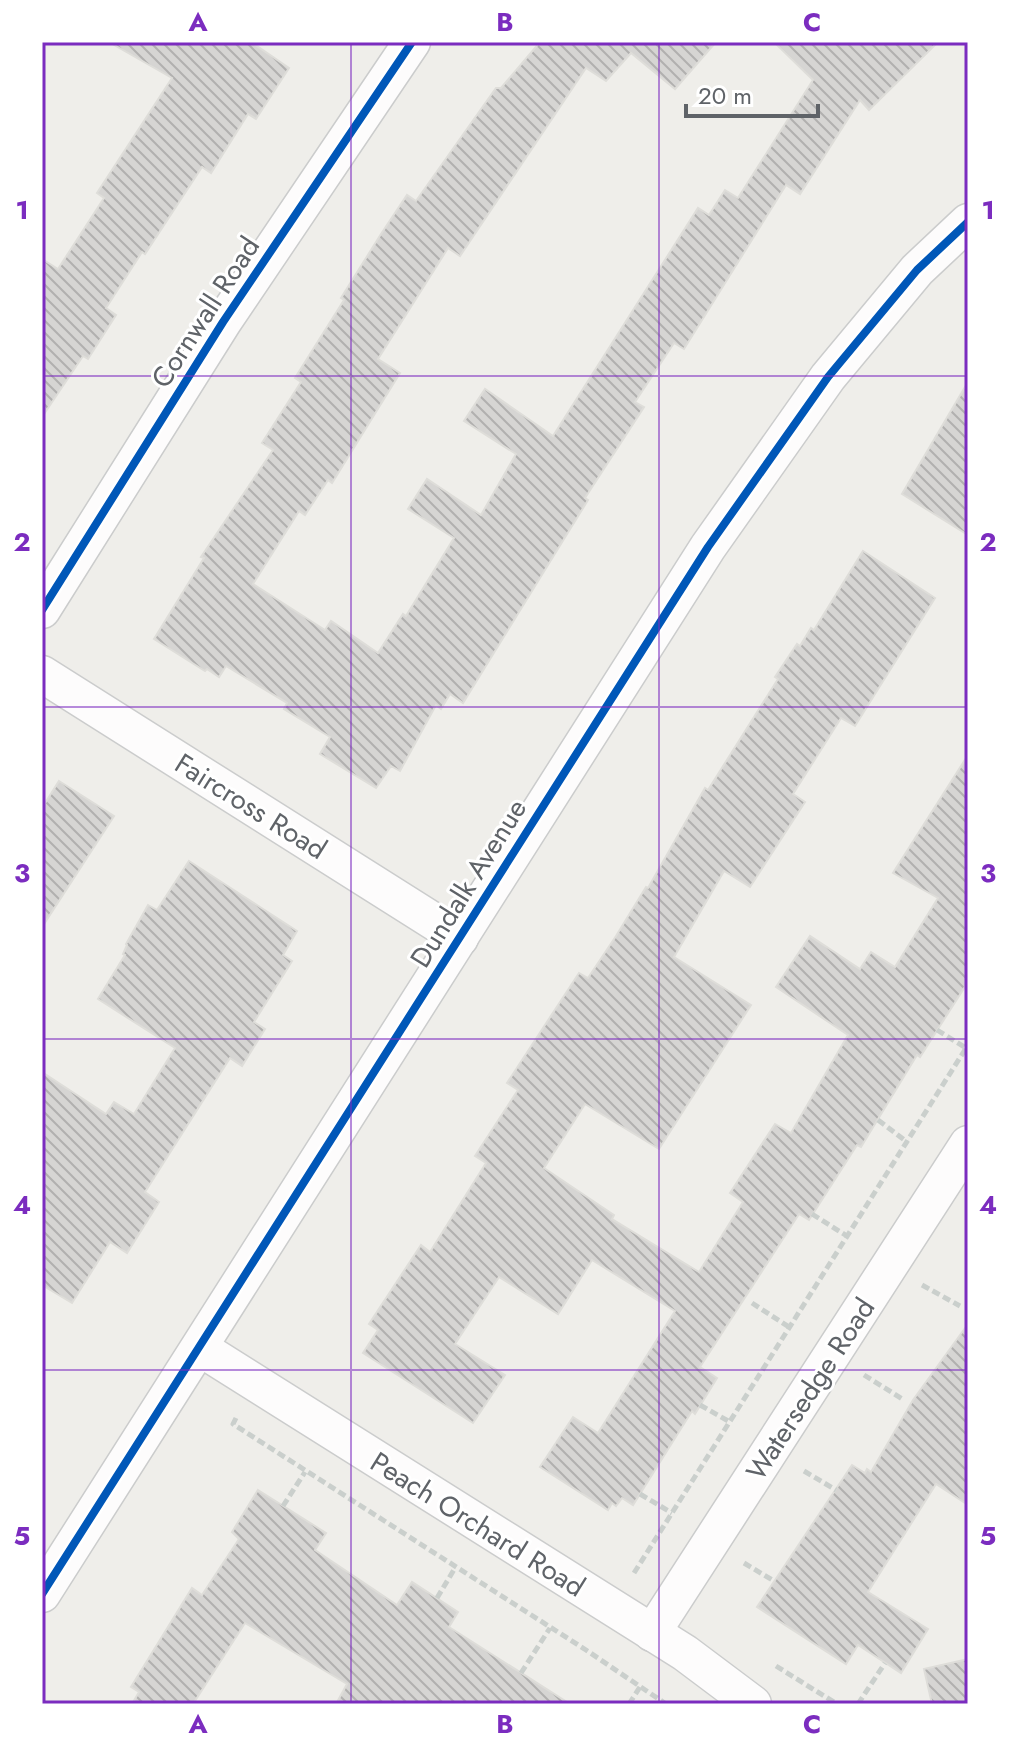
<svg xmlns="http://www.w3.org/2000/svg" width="1010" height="1746" font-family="Jost,sans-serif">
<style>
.building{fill:url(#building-back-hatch);stroke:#deddd9;stroke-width:2}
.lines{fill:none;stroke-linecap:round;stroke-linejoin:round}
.street-casing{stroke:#cbcccc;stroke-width:39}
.path{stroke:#cacfcc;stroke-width:5;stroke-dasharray:8 4;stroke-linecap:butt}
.street{stroke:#fdfcfc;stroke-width:36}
.cycleway-casing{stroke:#fff;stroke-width:13}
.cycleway{stroke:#0057b8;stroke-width:8}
.grid{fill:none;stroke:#7b2cbf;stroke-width:2;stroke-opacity:0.55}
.labels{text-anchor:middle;stroke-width:6;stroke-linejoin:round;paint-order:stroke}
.street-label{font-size:28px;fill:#5f6368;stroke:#fff}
.neatline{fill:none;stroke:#7b2cbf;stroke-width:3}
.grid-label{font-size:26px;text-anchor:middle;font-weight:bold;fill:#7b2cbf}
</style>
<defs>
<pattern id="building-back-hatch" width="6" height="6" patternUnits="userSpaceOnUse" patternTransform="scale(2)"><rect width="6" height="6" fill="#d6d5d3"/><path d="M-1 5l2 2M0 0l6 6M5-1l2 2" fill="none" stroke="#b1b0af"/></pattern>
</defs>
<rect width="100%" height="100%" fill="#efeeea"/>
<g class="building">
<polygon points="109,42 251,42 289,68 256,119 248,114 211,173 202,167 145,254 142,252 106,308 116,315 88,359 83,356 42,417 42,259 58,269 104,198 97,193 172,78"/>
<polygon points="540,42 716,42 675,89 631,53 606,81 586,68 460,256 448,248 378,359 400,373 332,483 328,480 305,515 299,511 253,584 325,630 331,621 378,653 403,614 406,616 454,538 408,509 427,479 481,515 516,454 464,421 485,389 553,436 698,208 709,215 725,190 738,198 813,80 774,42 938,42 869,110 860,100 800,194 786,185 684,349 674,343 635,402 644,407 585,498 588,500 463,703 450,694 441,709 436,705 400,771 391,766 376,788 320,754 330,737 284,709 287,703 226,666 219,677 207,669 205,671 154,639 204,558 201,557 273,450 262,443 301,382 295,378 344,300 341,298 381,234 407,195 416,201 496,88 501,88"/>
<polygon points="968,382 968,535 902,494"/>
<polygon points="863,551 935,598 855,726 841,718 793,794 805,802 750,887 724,871 674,957 751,1005 659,1149 585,1104 544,1168 614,1215 612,1219 699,1272 743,1202 730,1193 775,1124 791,1133 848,1035 776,987 810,936 860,969 871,952 895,967 938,898 893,873 968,755 968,982 920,1057 917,1055 861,1147 857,1145 809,1220 799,1214 700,1367 717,1378 695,1414 692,1411 633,1505 622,1498 616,1506 612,1503 608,1510 540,1467 573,1417 598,1433 675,1311 592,1260 558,1314 499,1277 455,1344 505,1375 473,1423 363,1353 378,1330 369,1324 421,1245 430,1252 486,1163 475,1156 518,1090 507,1083 579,973 588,978 616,936 646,887 648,888 705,788 708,790 778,679 775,677 797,644 800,646 811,628 814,630"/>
<polygon points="59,781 114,816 42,927 42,808"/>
<polygon points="189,861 297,931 283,955 292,961 254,1022 265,1029 242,1066 230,1058 145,1192 159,1202 127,1253 110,1242 72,1303 42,1285 42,1072 106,1114 114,1102 134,1114 175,1048 98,999 125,955 123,954 127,945 126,944 148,905 157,910"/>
<polygon points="968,1324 968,1505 936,1484 868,1592 928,1629 901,1673 858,1645 846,1664 757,1607 852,1465 865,1473 867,1469 871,1472 913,1400"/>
<polygon points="258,1490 326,1533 315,1550 397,1605 412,1582 458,1612 449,1627 570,1704 336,1704 347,1684 245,1623 193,1704 132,1704 139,1692 131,1687 192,1588 202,1595 239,1539 232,1532"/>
<polygon points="968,1659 968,1704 932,1704 924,1669"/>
</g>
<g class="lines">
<defs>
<g id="street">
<polyline points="42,610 223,322 412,42"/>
<polyline points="42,674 460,938"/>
<polyline points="200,1348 685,1653 753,1704"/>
<polyline points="42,1594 708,547 828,377 917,270 968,222"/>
<polyline points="652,1633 968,1144"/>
</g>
</defs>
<use href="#street" class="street-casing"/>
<g class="path">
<polyline points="937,1030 966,1048"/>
<polyline points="878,1120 907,1142"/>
<polyline points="812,1214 847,1236"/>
<polyline points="922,1285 960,1306"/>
<polyline points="752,1303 789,1327"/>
<polyline points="864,1375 904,1400"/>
<polyline points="700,1405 730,1422"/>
<polyline points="236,1418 233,1424 586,1650 666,1704"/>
<polyline points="804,1471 836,1490"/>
<polyline points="640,1494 672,1513"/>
<polyline points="283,1506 305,1472"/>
<polyline points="744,1563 774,1581"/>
<polyline points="634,1573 968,1045"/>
<polyline points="437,1598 455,1568"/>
<polyline points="776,1666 837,1704"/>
<polyline points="521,1673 550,1628"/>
<polyline points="629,1704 640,1687"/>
<polyline points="858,1704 885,1663"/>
</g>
<use href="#street" class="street"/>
<defs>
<g id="cycleway">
<polyline points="42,610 223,322 412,42"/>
<polyline points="42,1594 708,547 828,377 917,270 968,222"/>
</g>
</defs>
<use href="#cycleway" class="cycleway-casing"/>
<use href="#cycleway" class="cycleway"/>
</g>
<path class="grid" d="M351,42v1662M659,42v1662M42,376h926M42,707h926M42,1039h926M42,1370h926"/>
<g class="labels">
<g class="street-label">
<text transform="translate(205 312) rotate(-57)" y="10">Cornwall Road</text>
<text transform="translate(251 806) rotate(32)" y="10">Faircross Road</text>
<text transform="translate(468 883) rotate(-58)" y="10">Dundalk Avenue</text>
<text transform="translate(810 1389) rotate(-57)" y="10">Watersedge Road</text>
<text transform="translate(478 1524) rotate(32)" y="10">Peach Orchard Road</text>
</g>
</g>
<rect width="1010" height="1746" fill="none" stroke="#ffffff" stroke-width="88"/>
<path d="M686 104v12h132v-12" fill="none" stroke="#5f6368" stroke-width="4"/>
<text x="698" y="104" font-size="24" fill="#5f6368" stroke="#ffffff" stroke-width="6" paint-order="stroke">20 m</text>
<rect x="44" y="44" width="922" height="1658" class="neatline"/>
<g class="grid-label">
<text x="198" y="31">A</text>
<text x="505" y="31">B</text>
<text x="812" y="31">C</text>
<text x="22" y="219">1</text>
<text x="988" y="219">1</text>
<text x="22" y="551">2</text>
<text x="988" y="551">2</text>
<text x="22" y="882">3</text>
<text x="988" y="882">3</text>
<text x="22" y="1214">4</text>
<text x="988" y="1214">4</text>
<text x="22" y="1545">5</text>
<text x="988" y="1545">5</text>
<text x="198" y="1733">A</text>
<text x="505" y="1733">B</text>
<text x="812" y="1733">C</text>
</g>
</svg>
